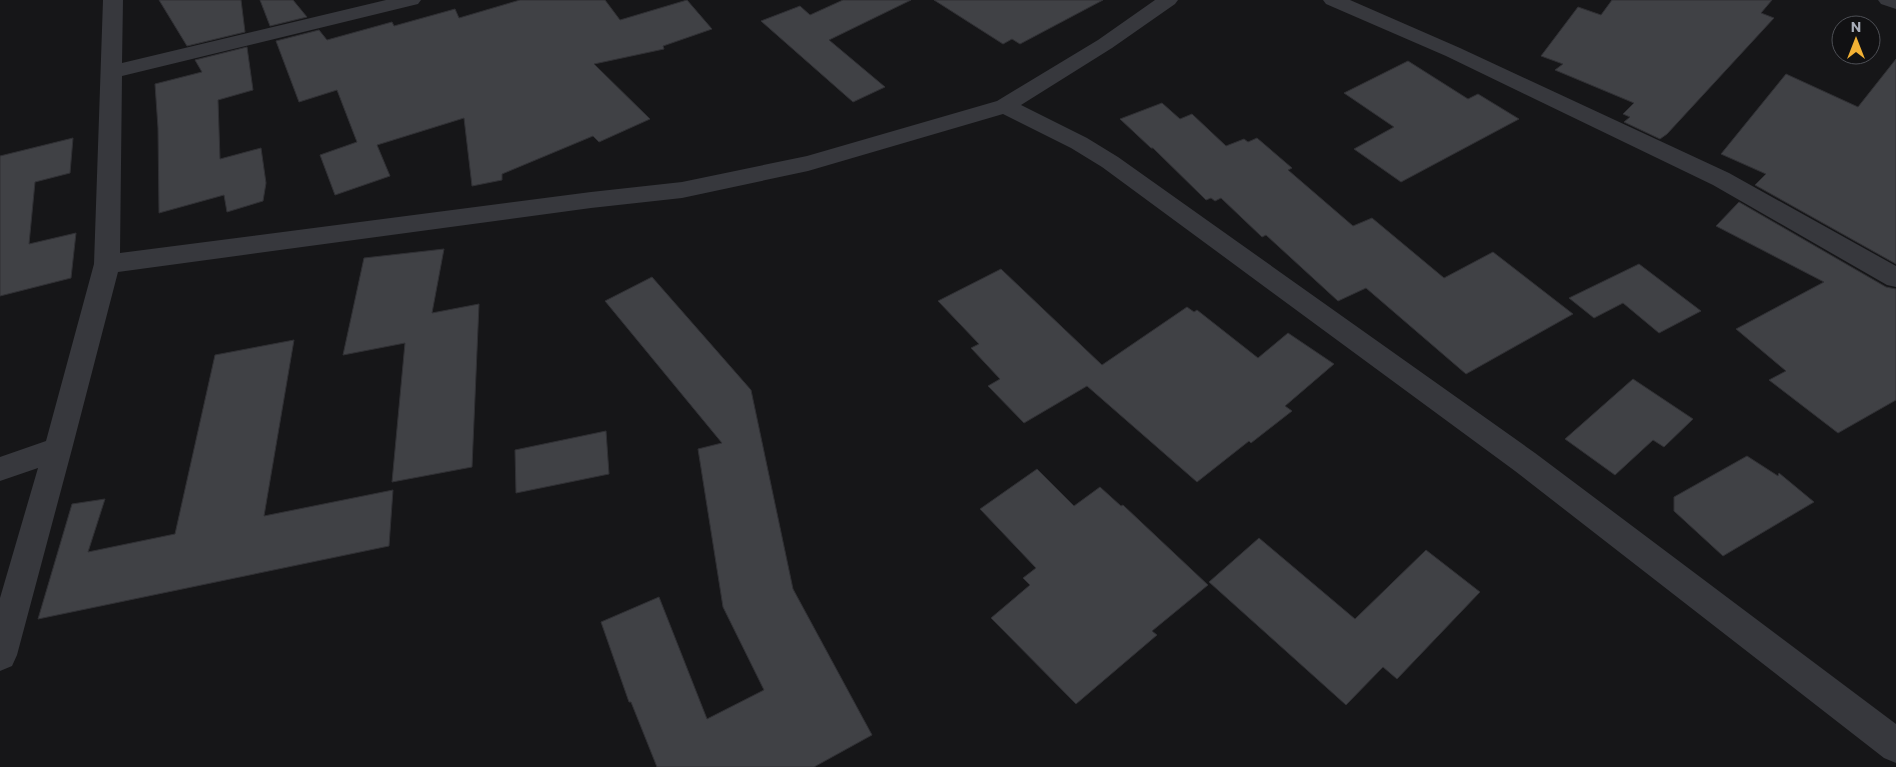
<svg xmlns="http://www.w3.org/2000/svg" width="1896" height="767" font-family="Commissioner,sans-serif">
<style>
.building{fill:#404145;stroke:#303034}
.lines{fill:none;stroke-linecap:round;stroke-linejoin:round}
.street{fill:#37383d;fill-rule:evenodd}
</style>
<rect width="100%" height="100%" fill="#161618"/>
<g class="building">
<polygon points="159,0 241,0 245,32 187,46"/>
<polygon points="260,0 293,0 307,17 270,26"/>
<polygon points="520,0 605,0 620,20 687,0 712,29 663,46 664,49 594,64 650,119 599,142 593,136 502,174 502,180 472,186 464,118 377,145 390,176 335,195 320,155 357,142 337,90 299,102 276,41 319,30 327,40 392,22 394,26 455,9 459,18"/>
<polygon points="843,0 911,0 829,40 885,87 853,102 761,21 800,6 810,15"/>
<polygon points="934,0 1103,0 1020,44 1012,39 1003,44"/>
<polygon points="1612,0 1772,0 1761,13 1774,18 1667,134 1660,139 1624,122 1630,117 1623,114 1634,103 1555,70 1563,64 1541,56 1578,7 1601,15"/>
<polygon points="247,47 253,90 218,100 220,159 261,148 266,183 263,201 227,212 224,195 159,213 158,128 155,84 202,72 195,60"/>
<polygon points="1896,59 1896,264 1755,185 1766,174 1721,154 1786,74 1858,107"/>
<polygon points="1408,61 1468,99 1478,94 1519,119 1401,182 1354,149 1394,127 1344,93"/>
<polygon points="1162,103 1180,119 1192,114 1226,146 1244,139 1248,142 1257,138 1292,168 1288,170 1353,226 1372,218 1444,278 1493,252 1573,314 1466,374 1366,288 1338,301 1266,235 1262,237 1221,198 1215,201 1211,198 1206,200 1153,148 1151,148 1120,119"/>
<polygon points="73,138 70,173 35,182 29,244 76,233 71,278 0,296 0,156"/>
<polygon points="1739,202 1886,287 1896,289 1896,400 1838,433 1769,380 1786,371 1736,329 1824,282 1716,226"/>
<polygon points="444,249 432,313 479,304 472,467 392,482 405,343 343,355 364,258"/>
<polygon points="1639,264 1701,311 1659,333 1623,303 1594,318 1569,298"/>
<polygon points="1001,269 1102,365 1187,307 1194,312 1197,310 1258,358 1288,333 1334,364 1285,406 1292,411 1251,443 1249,441 1197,482 1087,386 1024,423 988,386 1000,379 971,348 979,344 938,301"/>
<polygon points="652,277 751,390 793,589 872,735 814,767 657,767 631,702 629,702 601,622 659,597 707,719 764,690 723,607 698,449 722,443 605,301"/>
<polygon points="294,340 264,516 393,490 389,546 38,619 72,504 105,499 88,552 175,534 215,355"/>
<polygon points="1633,379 1693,419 1664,447 1653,440 1615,475 1565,439"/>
<polygon points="606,431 609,474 516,493 515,450"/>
<polygon points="1747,456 1778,476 1779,473 1814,502 1723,556 1674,511 1674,497"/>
<polygon points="1037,469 1074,506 1100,487 1121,506 1123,505 1208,585 1152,631 1157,635 1076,704 991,618 1030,585 1023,578 1036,568 980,509"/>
<polygon points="1259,538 1355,619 1426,550 1480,592 1397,679 1383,667 1346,705 1209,582"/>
</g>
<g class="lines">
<g class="street">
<polygon points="103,0 123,0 122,63 386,0 421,0 418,4 122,76 120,253 591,192 682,182 807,156 997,101 1098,40 1155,0 1178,0 1175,4 1112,48 1021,105 1087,138 1118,157 1535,453 1896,724 1896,763 1884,758 1515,471 1102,167 1071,148 1003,114 808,171 682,198 591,208 118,272 72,449 17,655 12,666 0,671 0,598 38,468 0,481 0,457 46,441 94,264"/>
<polygon points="1323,0 1350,0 1460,48 1729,173 1896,266 1896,287 1887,285 1713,185 1446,56 1326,4"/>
<polygon points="1878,0 1896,0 1896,9 1881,4"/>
</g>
</g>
<g transform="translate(1856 40)"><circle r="24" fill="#111113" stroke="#4d4f55"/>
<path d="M0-4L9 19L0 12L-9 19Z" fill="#f2b134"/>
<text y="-8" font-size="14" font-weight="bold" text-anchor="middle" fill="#a8adb8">N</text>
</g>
</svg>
